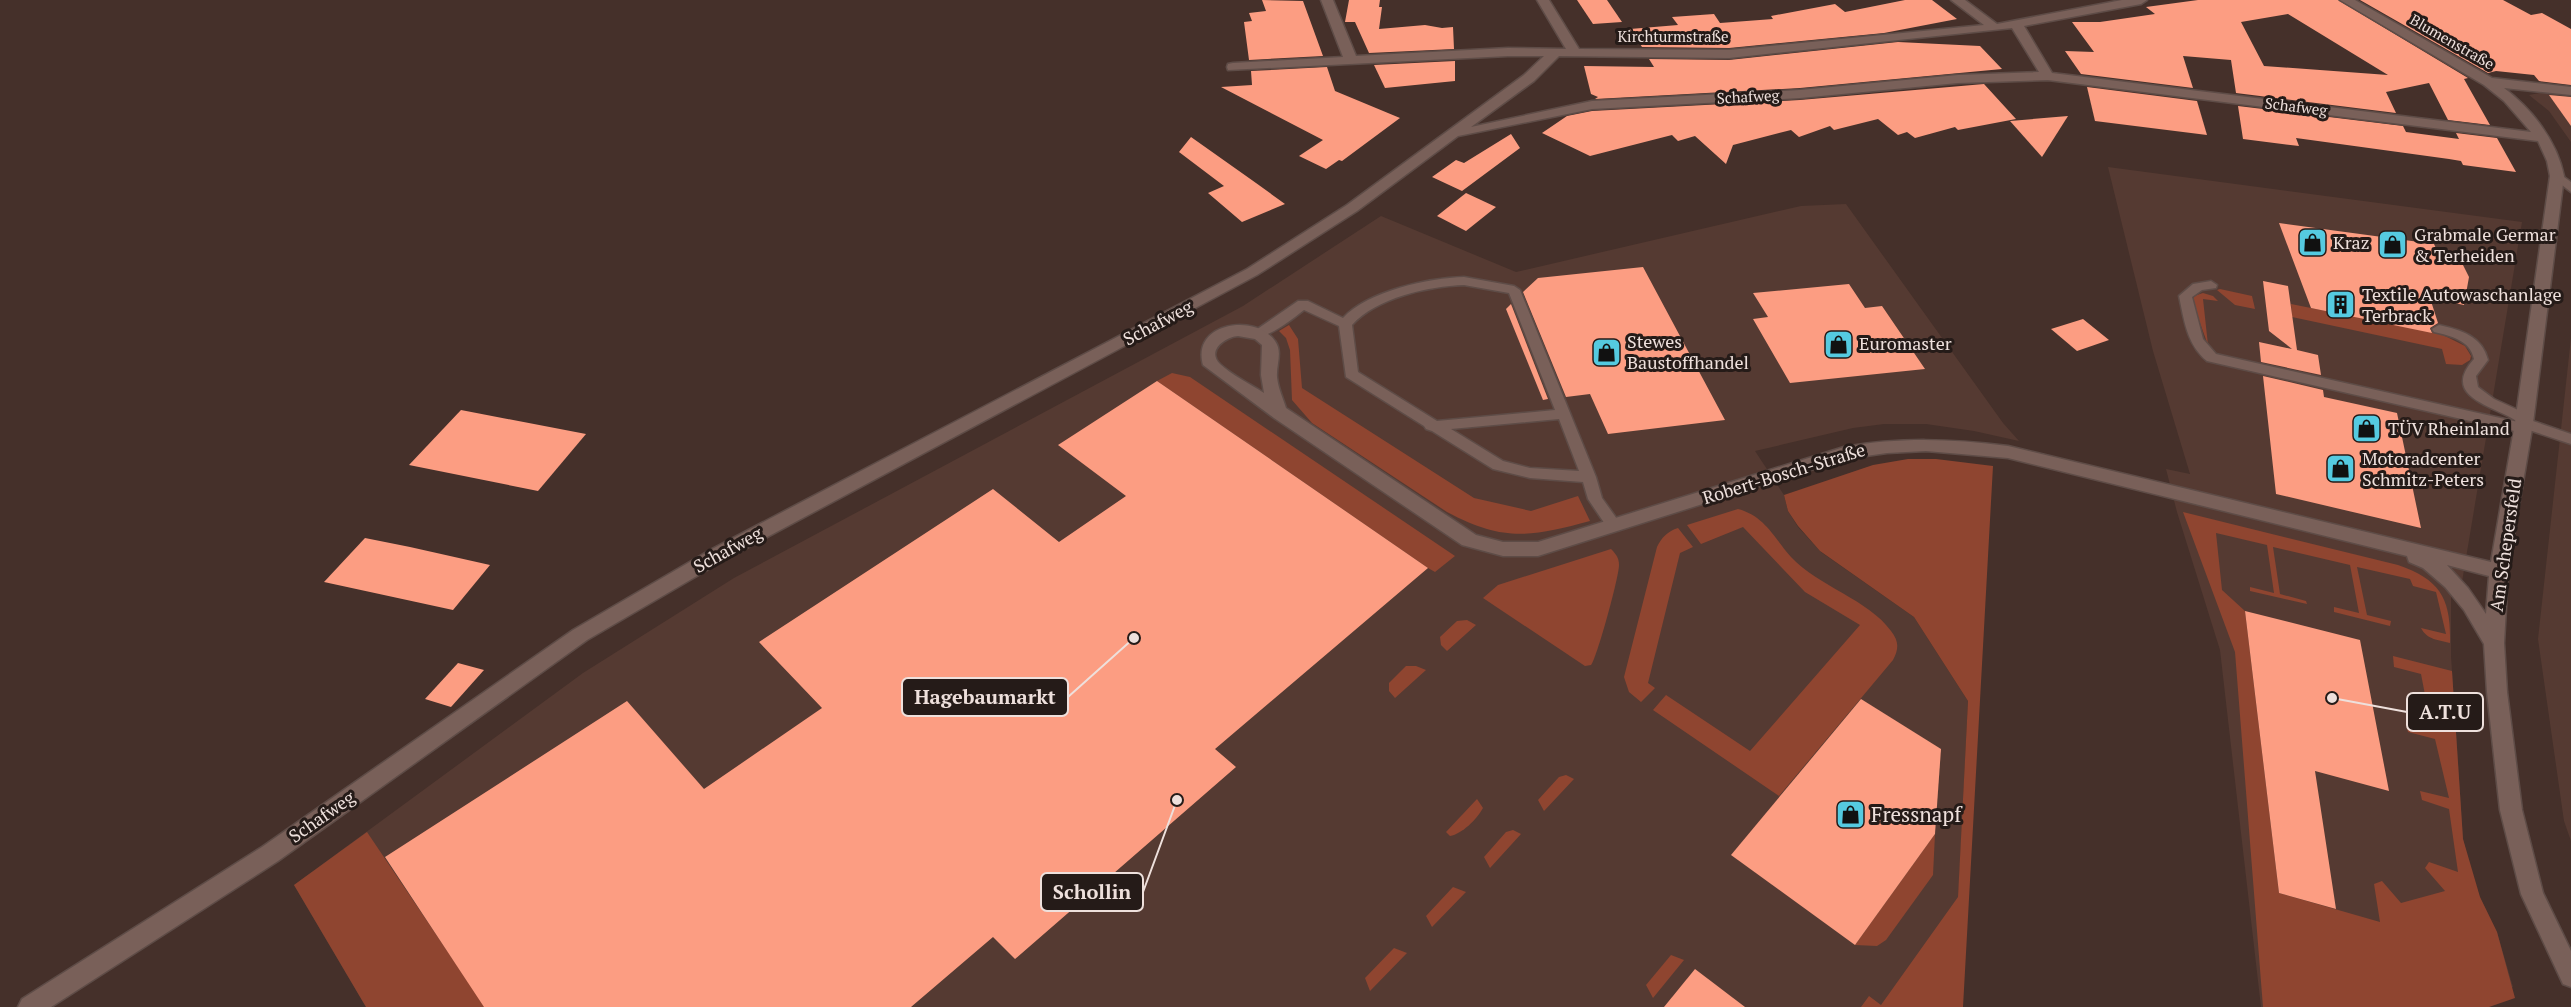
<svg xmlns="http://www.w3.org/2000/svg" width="2571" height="1007" font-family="'PT Serif',serif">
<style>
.built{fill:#553a32}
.green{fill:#8f4530}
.building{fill:#fc9d82;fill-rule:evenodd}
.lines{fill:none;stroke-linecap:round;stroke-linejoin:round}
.lane-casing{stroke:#5e4c47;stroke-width:3}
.street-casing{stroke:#5e4c47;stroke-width:3}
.lane{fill:#796059;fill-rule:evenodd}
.street{fill:#796059;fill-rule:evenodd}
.labels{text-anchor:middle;stroke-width:6;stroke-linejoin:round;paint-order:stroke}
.far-street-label{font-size:15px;fill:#eee0dc;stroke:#251b18}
.poi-label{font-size:18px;fill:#eee0dc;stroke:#251b18;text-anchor:start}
.street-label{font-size:18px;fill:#eee0dc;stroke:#251b18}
.near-poi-label{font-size:21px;fill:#eee0dc;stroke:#251b18;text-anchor:start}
.leader{fill:none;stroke:#eee0dc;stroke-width:2}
.callout-dot{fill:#eee0dc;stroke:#251b18;stroke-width:2}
.callout{fill:#251b18;stroke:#eee0dc;stroke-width:2}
.callout-label{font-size:20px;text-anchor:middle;font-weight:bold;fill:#eee0dc}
</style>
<rect width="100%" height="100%" fill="#45302a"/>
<g class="built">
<polygon points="2544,92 2571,95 2571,142 2549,111 2529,95"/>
<polygon points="2108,167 2522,222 2462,582 2451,580 2451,656 2463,839 2471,870 2480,898 2497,932 2513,987 2460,1007 2261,1007 2220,650 2177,512 2166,469 2190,474 2153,351"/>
<polygon points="1846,204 2003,423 2019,441 1974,431 1926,424 1884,424 1853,428 1755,451 1784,495 1788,511 1798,527 1821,552 1914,617 1968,701 1953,1007 366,1007 294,885 583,673 734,578 1243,306 1381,216 1516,272 1801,206"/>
<polygon points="2571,338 2571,841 2564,821 2538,639"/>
</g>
<g class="green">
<polygon points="2220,289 2252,296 2255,309 2235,305 2217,290"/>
<polygon points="2203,293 2213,296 2218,301 2203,299 2208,345 2192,301 2194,296"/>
<polygon points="2291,304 2441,334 2465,346 2471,356 2470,360 2462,365 2446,364 2442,349 2292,317"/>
<path d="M1289,325l9,14 4,49 172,110 57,13 47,-15 12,25c-59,16 -87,21 -143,-9l-135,-89 -20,-23 -2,-50 -4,-12 -7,-7z"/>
<polygon points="1172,373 1190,377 1455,556 1435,572 1428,568 1157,381"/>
<polygon points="1908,459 1936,459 1993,466 1963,1007 1861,1007 1869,996 1881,1005 1958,897 1968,701 1914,617 1820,551 1798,526 1788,511 1784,495 1873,465"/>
<path d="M1738,509c27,7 36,29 53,48 27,29 78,43 100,74 8,10 8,18 2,29l-114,136 -126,-86 13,-15 84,56 110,-126 -55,-33 -62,-65 -42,17 -14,-19z"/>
<path d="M2183,512l215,53c43,15 53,34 52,78 -11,-3 -23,-3 -29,-15l25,6 -10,-42 -23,-6 -3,-7 -53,-12 10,48 24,6 -1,5 -56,-14v-5l25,6 -9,-48 -77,-18 7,47 26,7 1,3 -57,-13v-4l24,6 -7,-48 -51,-12 6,57 23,21 34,282 101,29 -6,-38 8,-3 19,22 44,-12 -20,-23 4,-6 29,10 -9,-63 -27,-9 -2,-9 29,7 -14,-59 -27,-7 -2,-8 26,7 -11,-57 -27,-7 -1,-11 59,15 11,168 17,58 17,35 18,66 -26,9h-226l-28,-355z"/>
<path d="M1678,528l15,19 -13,6 -32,130 7,5 -14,14 -12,-10 -5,-15 33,-130c4,-9 11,-16 21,-19z"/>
<path d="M1611,549c5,5 8,9 8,16 0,12 -22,92 -28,100l-6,1 -102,-68 15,-13z"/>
<polygon points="1467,620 1476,625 1447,651 1441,645 1440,637 1457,621"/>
<polygon points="1406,666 1416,666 1426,670 1395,698 1389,691 1389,683"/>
<polygon points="1566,775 1574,779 1544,811 1538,800 1559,777"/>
<path d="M1477,799l6,9c-6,11 -21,26 -33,28l-4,-4z"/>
<polygon points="1513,830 1521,834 1490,868 1484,857 1506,832"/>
<polygon points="367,832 485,1007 366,1007 294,885"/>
<polygon points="1935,834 1933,875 1886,940 1877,946 1855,945"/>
<polygon points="1453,887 1466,892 1432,927 1426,916"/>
<polygon points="1394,948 1407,953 1370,991 1365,978"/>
<polygon points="1671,955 1684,960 1653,998 1646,985"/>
</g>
<g class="building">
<polygon points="1262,0 1303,1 1323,56 1249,60 1244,22 1252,21 1249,13 1266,11"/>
<polygon points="1349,0 1380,0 1379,7 1382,7 1379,29 1425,25 1442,28 1453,27 1454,49 1369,53 1355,22 1345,22"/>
<polygon points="1577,0 1607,0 1622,22 1593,24"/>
<polygon points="1905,0 1932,0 1957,19 1884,33 1729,48 1642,47 1630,29 1678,25 1672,17 1714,14 1720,23 1773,19 1771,16 1835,4 1845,12"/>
<path d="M2198,0h140l130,78 -4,1 26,46 -42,-5 -19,-37 -43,9 10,21 -160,-20 -5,-33 -48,-4 10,32 -112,-14 -16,-23 29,1 -22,-30h28l55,-8 -9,-7zM2288,14l100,61 -124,-9 -23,-44z"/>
<polygon points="2360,0 2503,0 2531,15 2542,13 2571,29 2571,85 2539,81 2534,75 2496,71 2488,73"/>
<polygon points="1898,42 1980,46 2002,69 1800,88 1595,99 1598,97 1591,94 1584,66 1654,67 1649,59 1729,60"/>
<polygon points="1455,61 1455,81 1385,88 1374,65"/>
<polygon points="1327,67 1335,91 1400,118 1342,161 1339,160 1326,169 1299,156 1323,140 1221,87 1252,85 1251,71"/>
<polygon points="1984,84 2016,119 1958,130 1955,127 1915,138 1907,132 1898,135 1878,119 1834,130 1830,126 1799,137 1791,130 1733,145 1726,164 1695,136 1678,141 1672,135 1590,156 1542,133 1567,116 1592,111 1800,100"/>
<polygon points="2087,87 2197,101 2207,135 2095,121"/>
<polygon points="2549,95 2571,97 2571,126"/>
<polygon points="2238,106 2403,126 2406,132 2459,139 2456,133 2497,138 2516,172 2463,165 2461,161 2449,159 2296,138 2299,146 2243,139"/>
<polygon points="2068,116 2042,157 2010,121"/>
<polygon points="1511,134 1520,148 1462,191 1432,177 1456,160 1464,163"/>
<polygon points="1191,137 1256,183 1285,204 1242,222 1208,193 1224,186 1179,152"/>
<polygon points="1466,193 1496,207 1466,231 1437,216"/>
<polygon points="2279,223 2434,244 2441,259 2461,261 2469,277 2464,305 2430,298 2438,323 2430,328 2432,333 2311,308"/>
<polygon points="1643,267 1725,420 1608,434 1590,394 1566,397 1523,292 1538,278"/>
<polygon points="2263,281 2288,286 2297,350 2318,355 2321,375 2261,362 2259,342 2292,349 2269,331"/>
<polygon points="1849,284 1865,308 1882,306 1925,369 1790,383 1753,319 1768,317 1753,293"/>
<polygon points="1511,304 1548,399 1543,400 1506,309"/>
<polygon points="2083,319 2109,340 2077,351 2051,329"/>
<polygon points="2263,376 2323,390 2324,397 2397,413 2421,528 2276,494"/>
<polygon points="1157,381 1428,568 1215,749 1236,767 1015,959 993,937 911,1007 484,1007 385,857 627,701 704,789 822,708 759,642 993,489 1059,542 1126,496 1058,445"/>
<polygon points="461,410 586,434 538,491 409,465"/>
<polygon points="365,538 410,547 490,565 453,610 324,582"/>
<polygon points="2245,611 2360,640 2389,791 2315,771 2336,909 2279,893"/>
<polygon points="458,663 484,670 451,707 425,699"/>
<polygon points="1861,699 1941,749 1935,834 1855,945 1731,855"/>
<polygon points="1695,969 1745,1007 1664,1007"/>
</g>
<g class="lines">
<defs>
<g id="lane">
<polygon points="2557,172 2571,182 2571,192 2553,178 2551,176"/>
<path d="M1464,277l50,9 6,4 76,187 6,21 20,28 -3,4h-10l-21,-31 -5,-17 -53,-4 -37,-9 -61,-38 -6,-2 -2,-3 -78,-49 -7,-51 -35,-16c-14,11 -29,23 -47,28l-7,-4 48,-33h10l35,17c25,-27 86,-40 121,-41zM1464,285l45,8 46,117 -118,11 -79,-49 -6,-47c24,-27 77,-39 112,-40zM1559,419l20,52 -49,-3 -27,-7 -52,-32z"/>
<path d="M2211,281l6,4 -1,3 -14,2 -10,7 11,42 13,15 302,68c-22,-16 -79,-24 -44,-63 -4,-19 -23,-23 -40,-27l-2,-3 7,-4c22,5 43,11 49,35l-12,16 2,11 16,12 35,16 1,5 41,14v10l-42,-14 -6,3 -316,-72c-20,-16 -23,-41 -28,-65l14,-12z"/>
</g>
<path id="street" d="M1321,0h12l23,56 152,-8 58,1 -29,-49h12l30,49 150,1 255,-25 -33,-25h14l32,24 125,-24h25l-6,4 -117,22 28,47 479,59 -27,-31 -20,-16 -144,-85h15l137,78 79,9v8l-67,-7c28,21 53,53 60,88l-31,247 -25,148 -4,72 3,49 15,118 21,83 28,58v36l-8,-3 -42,-90 -21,-84 -13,-118 -3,-48 -20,-34 -19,-23 -22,-19 -14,-6 -2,-6 -399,-98 -82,-7 -39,2 -42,6 -307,97h-35l-41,-11 -188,-127 -71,-53c-12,-43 53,-52 72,-24 8,11 1,24 2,36 1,11 6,21 9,31l190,127 27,7h35l306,-95c56,-10 108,-8 164,-1l483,116 24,-139 35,-247 -3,-15 -9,-20 -490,-61 -90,3 -158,15 -208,11 -134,27 -101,75 -100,64 -531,284 -139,81 -309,221 -227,146h-33l4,-8 240,-152 311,-217 139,-81 535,-280 100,-64 177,-130 20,-19h-36l-280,14 -1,-3 1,-3 5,-1 110,-6zM2012,28l27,44 -81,3 -158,15 -208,11 -121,26 63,-46 25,-25 170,2zM1238,336l17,3 7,6 -1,30 3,18c-14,-9 -32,-18 -44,-29 -14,-14 6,-27 18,-28zM2447,565l42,11 -3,38 -18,-26z"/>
</defs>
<use href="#lane" class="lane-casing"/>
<use href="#street" class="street-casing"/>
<use href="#lane" class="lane"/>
<use href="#street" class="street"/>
</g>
<defs>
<symbol id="shop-square" viewBox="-11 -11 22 22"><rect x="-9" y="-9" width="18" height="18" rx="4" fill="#55cae0" stroke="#251b18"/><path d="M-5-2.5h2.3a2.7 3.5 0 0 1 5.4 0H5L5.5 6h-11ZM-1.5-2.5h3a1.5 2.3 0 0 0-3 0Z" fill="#111"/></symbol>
<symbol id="building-square" viewBox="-11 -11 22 22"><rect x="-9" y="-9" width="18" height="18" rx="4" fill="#55cae0" stroke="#251b18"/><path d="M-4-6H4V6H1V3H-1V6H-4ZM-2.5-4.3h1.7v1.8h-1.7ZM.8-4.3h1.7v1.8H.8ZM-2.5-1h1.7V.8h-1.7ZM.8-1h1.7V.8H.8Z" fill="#111"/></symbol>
</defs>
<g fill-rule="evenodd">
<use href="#shop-square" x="2296" y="226" width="33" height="33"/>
<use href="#shop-square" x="2376" y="228" width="33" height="33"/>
<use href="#building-square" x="2324" y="288" width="33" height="33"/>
<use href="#shop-square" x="1822" y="328" width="33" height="33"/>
<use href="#shop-square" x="1590" y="336" width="33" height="33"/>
<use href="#shop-square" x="2350" y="412" width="33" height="33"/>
<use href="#shop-square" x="2324" y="452" width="33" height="33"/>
<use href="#shop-square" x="1834" y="798" width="33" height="33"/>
</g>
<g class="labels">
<g class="far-street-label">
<text x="1673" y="42">Kirchturmstraße</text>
<text transform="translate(2452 42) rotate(30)" y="5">Blumenstraße</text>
<text transform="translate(1748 97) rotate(-3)" y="5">Schafweg</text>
<text transform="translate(2296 107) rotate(7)" y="5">Schafweg</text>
</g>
<g class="poi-label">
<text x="2414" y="241">Grabmale Germar<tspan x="2414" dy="21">&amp; Terheiden</tspan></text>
<text x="2333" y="249">Kraz</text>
<text x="2362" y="301">Textile Autowaschanlage<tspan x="2362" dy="21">Terbrack</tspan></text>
<text x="1627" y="348">Stewes<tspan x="1627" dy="21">Baustoffhandel</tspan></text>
<text x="1859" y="350">Euromaster</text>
<text x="2388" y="435">TÜV Rheinland</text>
<text x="2362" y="465">Motoradcenter<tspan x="2362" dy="21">Schmitz-Peters</tspan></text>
</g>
<g class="street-label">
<text transform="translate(1158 323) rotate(-28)" y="6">Schafweg</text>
<text transform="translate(1784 474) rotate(-17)" y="6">Robert-Bosch-Straße</text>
<text transform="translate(2506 545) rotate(-82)" y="6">Am Schepersfeld</text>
<text transform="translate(728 550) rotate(-29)" y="6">Schafweg</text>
<text transform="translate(322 817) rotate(-35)" y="6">Schafweg</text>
</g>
<g class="near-poi-label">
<text x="1871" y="822">Fressnapf</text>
</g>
</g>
<path class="leader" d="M1134 638L1068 697M2332 698L2407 712M1177 800L1143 892"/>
<g class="callout-dot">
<circle cx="1134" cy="638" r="6"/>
<circle cx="2332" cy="698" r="6"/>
<circle cx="1177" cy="800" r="6"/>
</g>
<g class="callout">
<rect x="902" y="678" width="166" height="38" rx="6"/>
<rect x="2407" y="693" width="76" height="38" rx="6"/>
<rect x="1041" y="873" width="102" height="38" rx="6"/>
</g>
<g class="callout-label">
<text x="985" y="704">Hagebaumarkt</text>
<text x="2445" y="719">A.T.U</text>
<text x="1092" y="899">Schollin</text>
</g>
</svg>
